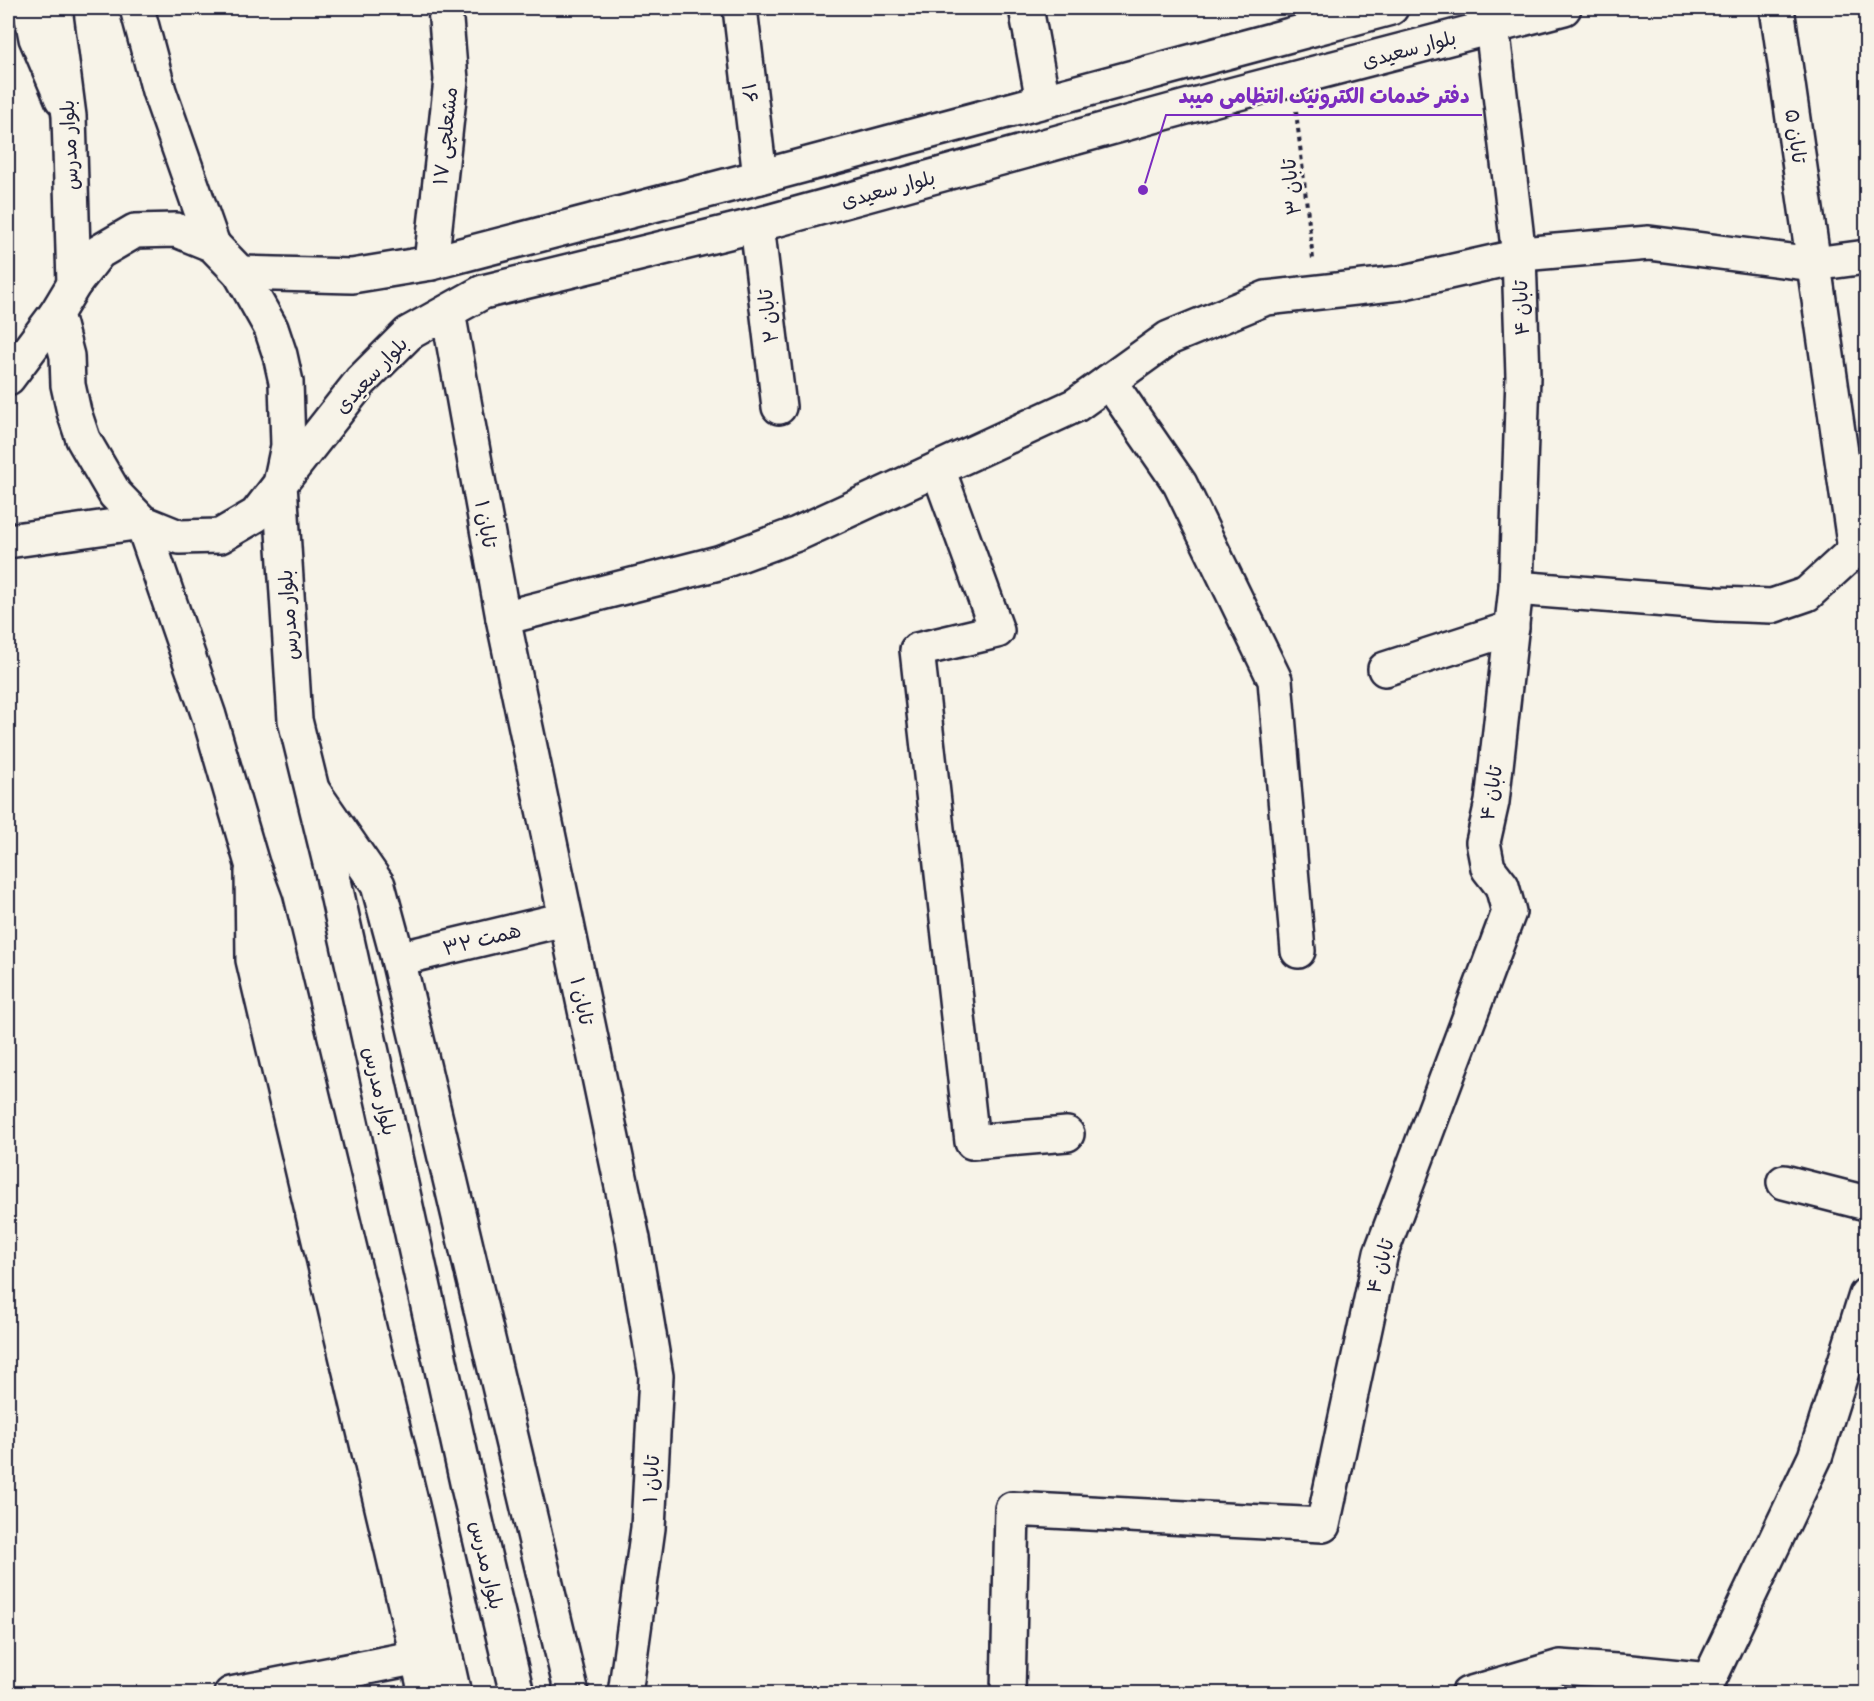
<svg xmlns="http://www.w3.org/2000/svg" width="1874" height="1701" font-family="'Indie Flower','Playpen Sans Arabic',sans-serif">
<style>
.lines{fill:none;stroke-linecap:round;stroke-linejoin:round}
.minor-casing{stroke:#22223b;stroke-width:38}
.major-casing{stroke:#22223b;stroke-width:38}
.path{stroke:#22223b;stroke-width:4;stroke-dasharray:4.5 4.5;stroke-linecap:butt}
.minor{stroke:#f7f3e8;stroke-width:33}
.major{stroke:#f7f3e8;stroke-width:33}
.labels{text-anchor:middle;stroke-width:5;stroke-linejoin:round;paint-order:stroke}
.street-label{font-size:20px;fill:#22223b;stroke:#f7f3e8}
.leader{fill:none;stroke:#7b2cbf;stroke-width:2}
.callout-dot{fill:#7b2cbf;stroke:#f7f3e8;stroke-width:2}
.callout-label{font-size:21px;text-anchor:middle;font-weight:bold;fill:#7b2cbf;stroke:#f7f3e8;stroke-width:5;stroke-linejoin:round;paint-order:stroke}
</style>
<rect width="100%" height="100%" fill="#f7f3e8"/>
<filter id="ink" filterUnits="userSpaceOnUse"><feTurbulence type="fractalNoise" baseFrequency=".0167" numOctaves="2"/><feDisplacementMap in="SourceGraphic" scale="12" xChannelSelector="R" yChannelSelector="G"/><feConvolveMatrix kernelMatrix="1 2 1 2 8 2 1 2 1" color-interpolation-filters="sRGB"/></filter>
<g filter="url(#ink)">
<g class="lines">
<defs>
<g id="minor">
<polyline points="30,8 36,38 62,99"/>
<polyline points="740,8 760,177"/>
<polyline points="1026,8 1043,101"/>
<polyline points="1777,8 1855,550"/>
<polyline points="757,225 779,407"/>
<polyline points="431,263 451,80 445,8"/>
<polyline points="448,312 503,618 633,1239 656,1376 648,1528 625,1694"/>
<polyline points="1109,381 1180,484 1275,680 1298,951"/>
<polyline points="938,469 997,631 917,650 972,1142 1067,1134"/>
<polyline points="1516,588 1718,604 1772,606 1807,594 1855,550"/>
<polyline points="503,618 718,563 797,534 1076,405 1169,338 1266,298 1400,283 1533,253 1649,243 1814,264 1866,257"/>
<polyline points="1385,669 1512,628"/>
<polyline points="313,791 378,885 398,959 572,1694"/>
<polyline points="252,872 253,960 426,1694"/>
<polyline points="398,959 565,919"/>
<polyline points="1784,1182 1866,1203"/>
<polyline points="231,1694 418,1657"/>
<polyline points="1008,1694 1012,1509 1323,1525 1381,1253 1509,912 1502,886 1488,868 1483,842 1492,802 1516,588 1523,376 1519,256 1492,26"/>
<polyline points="1468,1694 1560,1667 1630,1672 1709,1680 1815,1457 1866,1295"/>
</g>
<g id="major">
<polyline points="55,8 69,116 74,284"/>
<polyline points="137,8 159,91 213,245"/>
<polygon points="176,230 213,245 240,273 271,328 280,355 286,382 288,446 280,484 256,515 220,536 179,537 142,522 115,494 83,439 74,412 68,385 67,356 56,314 74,284 99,252 135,231"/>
<polyline points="240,273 352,276 431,263 760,177 1391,8"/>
<polyline points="8,378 56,314"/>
<polyline points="8,541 142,522 209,716 252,864 266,902 415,1518 454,1694"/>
<polyline points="517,1694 468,1487 331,867 295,720 280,484 361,381 409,333 483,292 757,225 1219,98 1564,8"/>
</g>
</defs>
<use href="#minor" class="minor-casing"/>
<use href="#major" class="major-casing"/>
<polyline class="path" points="1296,111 1313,259"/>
<use href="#minor" class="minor"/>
<use href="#major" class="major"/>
</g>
</g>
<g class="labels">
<g class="street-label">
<text transform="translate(1409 49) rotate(-15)" y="7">بلوار سعیدی</text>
<text transform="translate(750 93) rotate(83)" y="7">۱۶</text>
<text transform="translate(445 136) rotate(-84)" y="7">مشعلچی ۱۷</text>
<text transform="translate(1796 136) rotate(82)" y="7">تابان ۵</text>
<text transform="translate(69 145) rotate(-93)" y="7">بلوار مدرس</text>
<text transform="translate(1291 187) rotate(-96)" y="7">تابان ۳</text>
<text transform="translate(888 189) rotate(-15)" y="7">بلوار سعیدی</text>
<text transform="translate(1521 308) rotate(-92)" y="7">تابان ۴</text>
<text transform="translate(768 316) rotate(-97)" y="7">تابان ۲</text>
<text transform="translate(371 375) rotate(-47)" y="7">بلوار سعیدی</text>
<text transform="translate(486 524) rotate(80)" y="7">تابان ۱</text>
<text transform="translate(288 615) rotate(-94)" y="7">بلوار مدرس</text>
<text transform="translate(1491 793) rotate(-81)" y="7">تابان ۴</text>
<text transform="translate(482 939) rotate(-14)" y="7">همت ۳۲</text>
<text transform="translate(582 1001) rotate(78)" y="7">تابان ۱</text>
<text transform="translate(380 1091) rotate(77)" y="7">بلوار مدرس</text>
<text transform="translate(1380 1266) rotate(-75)" y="7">تابان ۴</text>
<text transform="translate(651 1479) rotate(-87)" y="7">تابان ۱</text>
<text transform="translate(487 1565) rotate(77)" y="7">بلوار مدرس</text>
</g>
</g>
<path class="leader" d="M1143 190L1166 115H1482"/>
<circle class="callout-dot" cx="1143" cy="190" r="6"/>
<g class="callout-label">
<text x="1324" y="103">دفتر خدمات الکترونیک انتظامی میبد</text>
</g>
<rect width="1874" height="1701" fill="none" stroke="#f7f3e8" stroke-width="30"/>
<rect x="15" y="15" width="1844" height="1671" fill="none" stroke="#22223b" stroke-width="2" filter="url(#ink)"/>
</svg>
